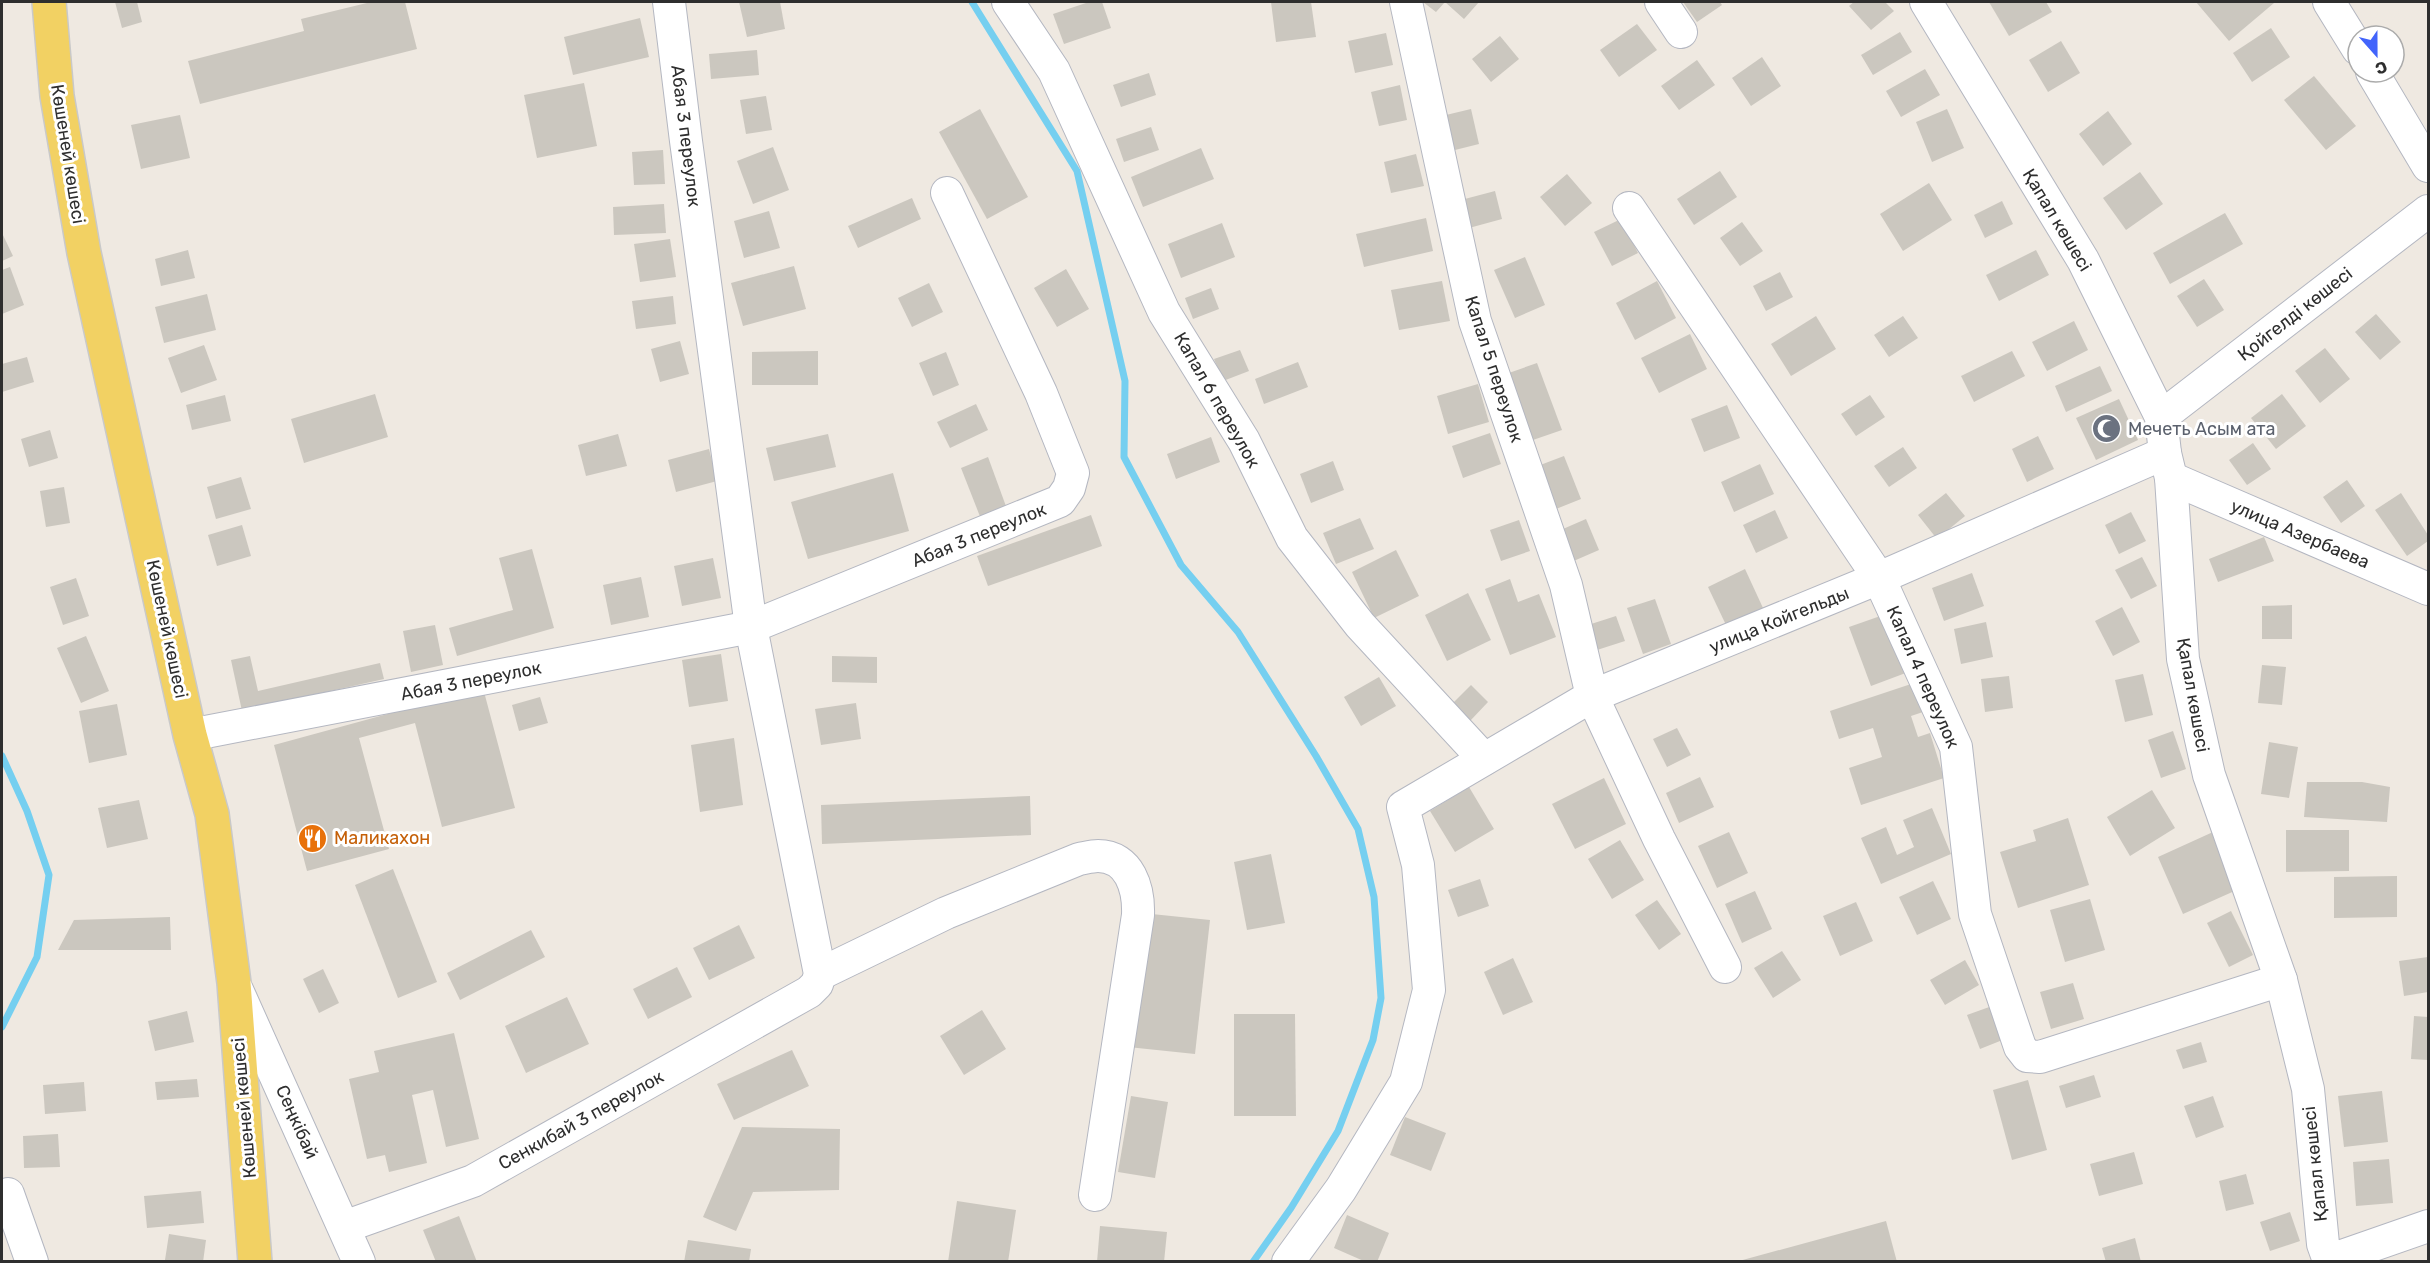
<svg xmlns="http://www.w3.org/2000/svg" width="2430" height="1263" font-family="Rubik,sans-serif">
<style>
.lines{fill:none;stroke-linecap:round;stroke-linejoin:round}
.stream{stroke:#75cff0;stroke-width:7}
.building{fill:#cbc7bf}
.minor-casing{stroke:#b4b7c1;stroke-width:34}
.major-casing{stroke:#c9c9c9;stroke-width:36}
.minor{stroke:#fff;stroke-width:32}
.major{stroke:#f2d163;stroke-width:33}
.labels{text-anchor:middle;stroke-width:6;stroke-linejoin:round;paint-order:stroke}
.street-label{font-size:18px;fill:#2e2e2e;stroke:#fff}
.worship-label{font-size:18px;fill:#5b616d;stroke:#fff;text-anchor:start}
.food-label{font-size:18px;fill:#c56008;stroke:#fff;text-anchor:start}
</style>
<rect width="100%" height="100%" fill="#efe9e1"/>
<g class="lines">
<g class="stream">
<polyline points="972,2 1077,171 1125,381 1124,457 1181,565 1238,632 1316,756 1358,829 1374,897 1381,998 1373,1040 1338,1131 1291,1208 1253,1262"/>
<polyline points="2,756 27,811 49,875 37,957 2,1027"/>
</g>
</g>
<g class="building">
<polygon points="115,2 137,2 142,22 122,28"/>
<polygon points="371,2 405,2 417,49 200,104 188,61 304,31 301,19"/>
<polygon points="739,2 780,2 785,29 747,37"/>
<polygon points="1089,2 1102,2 1111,28 1064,44 1053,14"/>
<polygon points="1271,2 1311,2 1316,37 1276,42"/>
<polygon points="1423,2 1479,2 1464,19 1445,2 1436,12"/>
<polygon points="1683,2 1720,2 1722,5 1697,22"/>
<polygon points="1854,2 1885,2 1894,11 1871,30 1849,6"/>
<polygon points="1989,2 2046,2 2052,12 2009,36"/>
<polygon points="2196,2 2272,2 2274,3 2229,41"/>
<polygon points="640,18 649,57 573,75 564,37"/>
<polygon points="1637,24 1657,50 1619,77 1600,50"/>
<polygon points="2271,28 2290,57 2252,82 2233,53"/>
<polygon points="1900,32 1912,52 1873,75 1861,55"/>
<polygon points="1386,33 1393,65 1355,73 1348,41"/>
<polygon points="1500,36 1519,59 1491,82 1472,59"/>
<polygon points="2061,41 2080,73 2048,92 2029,60"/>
<polygon points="757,50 759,75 711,79 709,54"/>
<polygon points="1762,57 1781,86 1751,106 1732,78"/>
<polygon points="1697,60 1715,85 1679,110 1661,86"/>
<polygon points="1925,69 1940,95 1901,117 1886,91"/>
<polygon points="1149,73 1156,95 1121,107 1113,85"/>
<polygon points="2314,76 2356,126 2326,150 2284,100"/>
<polygon points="584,83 597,146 537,158 524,95"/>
<polygon points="1400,85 1407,120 1379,126 1371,92"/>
<polygon points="766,96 772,130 746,134 740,100"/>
<polygon points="980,109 1028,197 987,219 939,132"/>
<polygon points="1471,109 1479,144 1455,150 1446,115"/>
<polygon points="1947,109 1964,148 1932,162 1916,122"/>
<polygon points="2108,111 2132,144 2103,166 2079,134"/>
<polygon points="180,115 190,158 141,169 131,125"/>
<polygon points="1151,127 1159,150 1124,162 1116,139"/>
<polygon points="773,147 789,190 753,204 737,161"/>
<polygon points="1201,148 1214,179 1143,207 1131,177"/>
<polygon points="663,150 665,184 634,185 632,152"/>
<polygon points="1416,154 1424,186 1391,193 1384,162"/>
<polygon points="1720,171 1737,197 1694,225 1677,199"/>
<polygon points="2140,172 2163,204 2126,230 2103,198"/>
<polygon points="1567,174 1592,203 1565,226 1540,197"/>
<polygon points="1929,183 1952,220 1903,251 1880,214"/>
<polygon points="1495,191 1502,219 1469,228 1461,200"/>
<polygon points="912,198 921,219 858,248 848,226"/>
<polygon points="2002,201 2013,224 1985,238 1974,215"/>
<polygon points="664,204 666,233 614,235 613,207"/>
<polygon points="769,211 780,248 744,258 734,221"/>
<polygon points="2225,213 2243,244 2170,284 2153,253"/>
<polygon points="1426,218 1433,251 1364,267 1356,234"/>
<polygon points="1621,219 1638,253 1612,266 1594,232"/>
<polygon points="1742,222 1763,251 1740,266 1720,238"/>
<polygon points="1222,223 1235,257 1181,278 1168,244"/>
<polygon points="2,233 13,256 2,261"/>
<polygon points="670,239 676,277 640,282 634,244"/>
<polygon points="188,250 195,278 161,286 155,259"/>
<polygon points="2036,250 2049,275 1999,301 1986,275"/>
<polygon points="1525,257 1545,305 1515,318 1494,270"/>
<polygon points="794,266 806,309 743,326 731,283"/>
<polygon points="10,267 24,305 2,314 2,270"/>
<polygon points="1066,269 1089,309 1057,327 1034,288"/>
<polygon points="1780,272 1793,297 1766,311 1753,286"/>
<polygon points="2204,279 2224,310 2197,327 2177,296"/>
<polygon points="1442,281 1450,321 1399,330 1391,290"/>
<polygon points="1657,281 1676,318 1635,340 1616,303"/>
<polygon points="929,283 943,312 912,327 898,298"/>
<polygon points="1211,288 1219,309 1193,319 1185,298"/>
<polygon points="207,294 216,330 164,343 155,307"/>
<polygon points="673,296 676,324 636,329 632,301"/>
<polygon points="2376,314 2401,342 2380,360 2355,332"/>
<polygon points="1816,316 1836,349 1791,376 1771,344"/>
<polygon points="1903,316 1918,338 1889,357 1874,335"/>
<polygon points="2074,321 2088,350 2047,371 2032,342"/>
<polygon points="1690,334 1707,369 1659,393 1641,358"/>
<polygon points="680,341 689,374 660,382 651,349"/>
<polygon points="204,345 217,380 181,393 168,358"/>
<polygon points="2325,348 2350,379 2320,403 2295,371"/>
<polygon points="1240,350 1249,371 1223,381 1214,359"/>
<polygon points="818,351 818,385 752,385 752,352"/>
<polygon points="2012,351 2025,376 1974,402 1961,376"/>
<polygon points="946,352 959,385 933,396 919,363"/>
<polygon points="27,357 34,382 2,392 2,364"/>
<polygon points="1298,362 1308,387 1264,404 1255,379"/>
<polygon points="1537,363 1562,430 1530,441 1506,374"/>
<polygon points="2100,366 2112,391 2066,412 2055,386"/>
<polygon points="1478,384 1489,422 1448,434 1437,396"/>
<polygon points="375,394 388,437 304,463 291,419"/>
<polygon points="2282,394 2306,426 2276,449 2251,418"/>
<polygon points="225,395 231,421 192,430 186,405"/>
<polygon points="1870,395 1885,417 1856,436 1841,414"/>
<polygon points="2119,399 2138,440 2096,460 2076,418"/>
<polygon points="976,404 988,430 950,448 937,422"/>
<polygon points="1727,405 1740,438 1704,452 1691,419"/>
<polygon points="50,430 58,458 29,467 21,439"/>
<polygon points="1490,433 1501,464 1463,478 1452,446"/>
<polygon points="618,434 627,466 586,476 578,445"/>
<polygon points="828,434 836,467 774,481 766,448"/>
<polygon points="2038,436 2054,469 2027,482 2012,449"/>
<polygon points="1211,437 1220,462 1176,479 1167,454"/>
<polygon points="2253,443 2271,469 2247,485 2229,460"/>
<polygon points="1903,447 1917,468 1889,487 1874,466"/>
<polygon points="709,449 717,481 676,492 668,460"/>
<polygon points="1564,456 1581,499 1551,511 1535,467"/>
<polygon points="988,457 1007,509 981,519 961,468"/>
<polygon points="1333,461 1344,490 1311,503 1300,474"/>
<polygon points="1760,464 1774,494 1734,512 1721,482"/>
<polygon points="893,473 909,531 808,559 791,502"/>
<polygon points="241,477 251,509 216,519 207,487"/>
<polygon points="2347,480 2365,506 2341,523 2323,497"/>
<polygon points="64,487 70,523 46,527 40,491"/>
<polygon points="1946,493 1965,516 1937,539 1918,515"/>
<polygon points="2401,493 2428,535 2428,541 2407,556 2375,510"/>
<polygon points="1775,510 1788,538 1756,553 1743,525"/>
<polygon points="2131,512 2146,541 2119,554 2105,525"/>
<polygon points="1091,515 1102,546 988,586 977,556"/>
<polygon points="1360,518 1374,549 1336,564 1323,533"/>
<polygon points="1586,519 1599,550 1569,563 1556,532"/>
<polygon points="1519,520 1530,551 1501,561 1490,530"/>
<polygon points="242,525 251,556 217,566 208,535"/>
<polygon points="2264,537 2274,561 2218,582 2209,559"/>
<polygon points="532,549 554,628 457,656 449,628 513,610 499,558"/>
<polygon points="1396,550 1419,596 1374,618 1352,572"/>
<polygon points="2142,557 2157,586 2131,599 2115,570"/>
<polygon points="713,558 721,598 682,606 674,566"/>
<polygon points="1745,569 1763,608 1726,625 1708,587"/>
<polygon points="1972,573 1984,606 1944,621 1932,588"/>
<polygon points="641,577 649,617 611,625 603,585"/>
<polygon points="76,578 89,616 63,625 50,587"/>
<polygon points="1510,579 1518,602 1539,594 1556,637 1510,655 1485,589"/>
<polygon points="1468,593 1491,640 1447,661 1425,615"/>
<polygon points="1655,599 1671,644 1643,654 1627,608"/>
<polygon points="2292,605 2292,639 2262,639 2262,606"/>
<polygon points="2122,607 2140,642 2113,656 2095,621"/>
<polygon points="1889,613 1911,671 1871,686 1849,627"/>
<polygon points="1616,616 1625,641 1597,650 1588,625"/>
<polygon points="1986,622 1993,657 1961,664 1954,629"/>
<polygon points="435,625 443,665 411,672 403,631"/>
<polygon points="86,636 109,691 81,703 57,648"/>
<polygon points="721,654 728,701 689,707 682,660"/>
<polygon points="250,656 258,691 380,663 384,679 242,711 231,660"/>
<polygon points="832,656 877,657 877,683 832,682"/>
<polygon points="2262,665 2286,667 2282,705 2258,703"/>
<polygon points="2143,674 2153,715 2125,722 2115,680"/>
<polygon points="2009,676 2013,708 1985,712 1981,679"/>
<polygon points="1379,677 1396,706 1361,726 1344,697"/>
<polygon points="1914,683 1923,712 1911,716 1918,737 1930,733 1944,778 1861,805 1849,768 1882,757 1873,728 1839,739 1830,711"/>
<polygon points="1471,685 1488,702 1470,721 1452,704"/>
<polygon points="483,688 515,808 442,827 415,723 359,738 389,849 307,871 274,745"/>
<polygon points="540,697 548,723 519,731 512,705"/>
<polygon points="856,703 861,739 821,745 815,709"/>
<polygon points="117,704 127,755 89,763 79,711"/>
<polygon points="1677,728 1691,755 1667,767 1653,739"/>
<polygon points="2173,731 2186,769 2161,778 2148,740"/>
<polygon points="734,738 743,805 700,812 691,745"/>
<polygon points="2269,742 2298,747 2289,798 2261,794"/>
<polygon points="1700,777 1714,807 1679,823 1666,793"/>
<polygon points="1604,778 1626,824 1575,849 1552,804"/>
<polygon points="2307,782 2362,782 2390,787 2387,822 2304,817"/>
<polygon points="1469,787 1494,829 1455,852 1430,811"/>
<polygon points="2152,790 2175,828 2130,856 2107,817"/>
<polygon points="1030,796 1031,835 822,844 821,805"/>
<polygon points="139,800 148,839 107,848 98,808"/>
<polygon points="1932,808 1951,854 1881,884 1861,838 1886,827 1897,855 1914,847 1903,820"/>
<polygon points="2068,818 2089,885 2018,908 2000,852 2036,841 2033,830"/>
<polygon points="2286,830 2349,830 2349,871 2286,872"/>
<polygon points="1729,832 1748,873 1717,888 1698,846"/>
<polygon points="2213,832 2239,889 2183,914 2158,857"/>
<polygon points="1620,840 1644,880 1612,899 1588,859"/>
<polygon points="1271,854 1285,923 1247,930 1234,862"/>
<polygon points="393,869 437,982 398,998 355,885"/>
<polygon points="2397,876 2397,917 2334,918 2334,877"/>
<polygon points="1480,879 1489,906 1458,917 1448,890"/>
<polygon points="1933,881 1951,919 1917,935 1899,897"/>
<polygon points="1755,891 1772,929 1742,943 1725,904"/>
<polygon points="2090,899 2105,950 2065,962 2050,910"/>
<polygon points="1657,900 1681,934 1659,950 1635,915"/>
<polygon points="1856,902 1873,941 1840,956 1823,916"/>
<polygon points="2231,911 2253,955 2229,967 2207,923"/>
<polygon points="1142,913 1210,920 1195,1054 1128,1047"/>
<polygon points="170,917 171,950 58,950 74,920"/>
<polygon points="739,925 755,958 709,980 693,948"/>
<polygon points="531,930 545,957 460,1000 447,973"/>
<polygon points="1782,951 1801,980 1773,998 1754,968"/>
<polygon points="2428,957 2428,992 2404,996 2399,961"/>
<polygon points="1513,958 1533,1002 1503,1015 1484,972"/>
<polygon points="1965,960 1979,985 1945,1005 1930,980"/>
<polygon points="677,967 692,997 648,1019 633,989"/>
<polygon points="323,969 339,1003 319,1013 303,979"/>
<polygon points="2073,983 2084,1019 2051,1029 2040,992"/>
<polygon points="567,997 589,1044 526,1073 505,1026"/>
<polygon points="1992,1006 2005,1039 1980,1049 1967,1015"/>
<polygon points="982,1010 1006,1049 964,1075 940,1036"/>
<polygon points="187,1011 194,1042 155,1051 148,1021"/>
<polygon points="1234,1014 1295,1014 1296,1116 1234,1116"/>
<polygon points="2414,1016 2428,1017 2428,1060 2411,1059"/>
<polygon points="454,1033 479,1139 446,1147 433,1090 412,1095 427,1163 389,1172 385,1155 367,1159 349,1079 379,1072 374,1051"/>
<polygon points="2201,1042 2207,1062 2183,1069 2176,1050"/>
<polygon points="792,1050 809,1086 734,1120 717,1084"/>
<polygon points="2094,1075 2101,1097 2066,1108 2059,1086"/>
<polygon points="197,1079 199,1097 157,1100 155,1082"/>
<polygon points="2028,1080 2047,1150 2012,1160 1993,1090"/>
<polygon points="84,1082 86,1111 45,1114 43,1085"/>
<polygon points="2382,1091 2388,1142 2344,1147 2338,1096"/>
<polygon points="1131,1096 1168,1102 1155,1178 1118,1172"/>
<polygon points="2213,1096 2224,1127 2196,1138 2184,1106"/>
<polygon points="1405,1117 1446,1133 1431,1171 1390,1155"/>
<polygon points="742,1127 840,1129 839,1190 753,1192 736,1231 703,1217"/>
<polygon points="58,1134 60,1167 24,1168 23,1136"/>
<polygon points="2134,1152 2143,1184 2099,1196 2090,1164"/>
<polygon points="2389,1159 2393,1203 2356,1206 2353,1162"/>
<polygon points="2246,1174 2254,1204 2226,1211 2219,1181"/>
<polygon points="201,1191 204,1223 147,1228 144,1196"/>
<polygon points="957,1201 1016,1210 1008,1262 948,1262"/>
<polygon points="2290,1212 2300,1241 2270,1251 2260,1222"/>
<polygon points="1347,1215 1389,1233 1377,1262 1366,1262 1334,1248"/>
<polygon points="459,1216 477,1262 436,1262 423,1230"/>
<polygon points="1886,1221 1897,1262 1739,1262 1739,1261"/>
<polygon points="1100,1226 1167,1232 1164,1262 1097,1262"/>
<polygon points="169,1234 206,1240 203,1262 165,1260"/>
<polygon points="2135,1238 2141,1262 2106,1262 2102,1248"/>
<polygon points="688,1240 751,1249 749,1262 684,1262"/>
</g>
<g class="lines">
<defs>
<g id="minor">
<polyline points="1008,2 1054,71 1164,312 1244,441 1292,538 1360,625 1484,759"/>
<polyline points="1406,2 1475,321 1566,585 1592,696 1659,839 1725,967"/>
<polyline points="1661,2 1681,32"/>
<polyline points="1926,2 2083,260 2161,417 2165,453 2171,478 2183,659 2209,775 2281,980 2308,1089 2323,1244 2328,1258 2339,1257 2428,1226"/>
<polyline points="2329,2 2358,49"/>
<polyline points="2372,72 2428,166"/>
<polyline points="1629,208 1879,578 1956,747 1975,914 2020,1047 2027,1056 2040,1057 2281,980"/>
<polyline points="2161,417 2428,211"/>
<polyline points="2171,478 2428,589"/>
<polyline points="190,735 751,627 1060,501 1069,488 1073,473 1041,393 947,193"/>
<path d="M820,974l126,-61 133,-54c6,-1 13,-3 19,-3 32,0 41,33 40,59l-43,280"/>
<polyline points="237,990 359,1262"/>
<polyline points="8,1194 32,1262"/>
<polyline points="344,1227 473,1181 809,992 817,984 820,974 751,627 686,141 669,2"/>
<polyline points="1288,1262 1341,1189 1406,1082 1429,990 1418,865 1403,807 1592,696 1879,578 2165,453"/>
</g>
<polyline id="major" points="49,2 57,96 84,253 190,735 212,814 234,983 255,1262"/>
</defs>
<use href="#minor" class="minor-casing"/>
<use href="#major" class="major-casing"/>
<use href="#minor" class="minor"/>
<use href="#major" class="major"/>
</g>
<defs>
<symbol id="mosque-disc" viewBox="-11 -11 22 22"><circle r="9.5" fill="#6b7280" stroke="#fff"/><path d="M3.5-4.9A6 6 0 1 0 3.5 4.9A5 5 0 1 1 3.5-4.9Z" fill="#fff"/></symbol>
<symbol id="restaurant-disc" viewBox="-11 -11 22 22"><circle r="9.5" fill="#e8710a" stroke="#fff"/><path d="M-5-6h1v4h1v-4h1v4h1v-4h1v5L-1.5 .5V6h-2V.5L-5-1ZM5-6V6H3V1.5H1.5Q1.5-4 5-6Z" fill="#fff"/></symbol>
</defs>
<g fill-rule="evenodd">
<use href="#mosque-disc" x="2090" y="412" width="33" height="33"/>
<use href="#restaurant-disc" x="296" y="822" width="33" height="33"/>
</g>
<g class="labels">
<g class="street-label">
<text transform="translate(686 136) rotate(83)" y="6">Абая 3 переулок</text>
<text transform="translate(68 154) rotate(81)" y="6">Көшеней көшесі</text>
<text transform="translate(2057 220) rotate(59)" y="6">Қапал көшесі</text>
<text transform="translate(2295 314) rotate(-38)" y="6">Қойгелді көшесі</text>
<text transform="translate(1494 369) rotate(72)" y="6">Капал 5 переулок</text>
<text transform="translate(1217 400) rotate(60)" y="6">Капал 6 переулок</text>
<text transform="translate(2300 534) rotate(23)" y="6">улица Азербаева</text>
<text transform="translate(979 535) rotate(-22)" y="6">Абая 3 переулок</text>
<text transform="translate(1779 620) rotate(-22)" y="6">улица Койгельды</text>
<text transform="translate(167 629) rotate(78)" y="6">Көшеней көшесі</text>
<text transform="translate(1923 677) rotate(66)" y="6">Капал 4 переулок</text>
<text transform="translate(471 681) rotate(-11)" y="6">Абая 3 переулок</text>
<text transform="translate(2193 695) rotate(80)" y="6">Қапал көшесі</text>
<text transform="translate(244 1108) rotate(-95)" y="6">Көшеней көшесі</text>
<text transform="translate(581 1120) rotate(-29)" y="6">Сенкибай 3 переулок</text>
<text transform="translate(297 1122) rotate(66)" y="6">Сеңкібай</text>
<text transform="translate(2315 1164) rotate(-96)" y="6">Қапал көшесі</text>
</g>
<g class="worship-label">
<text x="2128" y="435">Мечеть Асым ата</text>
</g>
<g class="food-label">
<text x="334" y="844">Маликахон</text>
</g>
</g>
<rect width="2430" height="1263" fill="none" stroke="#2e2e2e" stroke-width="6"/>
<g transform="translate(2376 54) rotate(159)"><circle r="28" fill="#ffffff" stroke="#ababab" stroke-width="1.5"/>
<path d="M0-4.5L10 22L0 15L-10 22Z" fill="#4264fb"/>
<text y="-9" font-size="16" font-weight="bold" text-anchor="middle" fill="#2e2e2e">С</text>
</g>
</svg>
